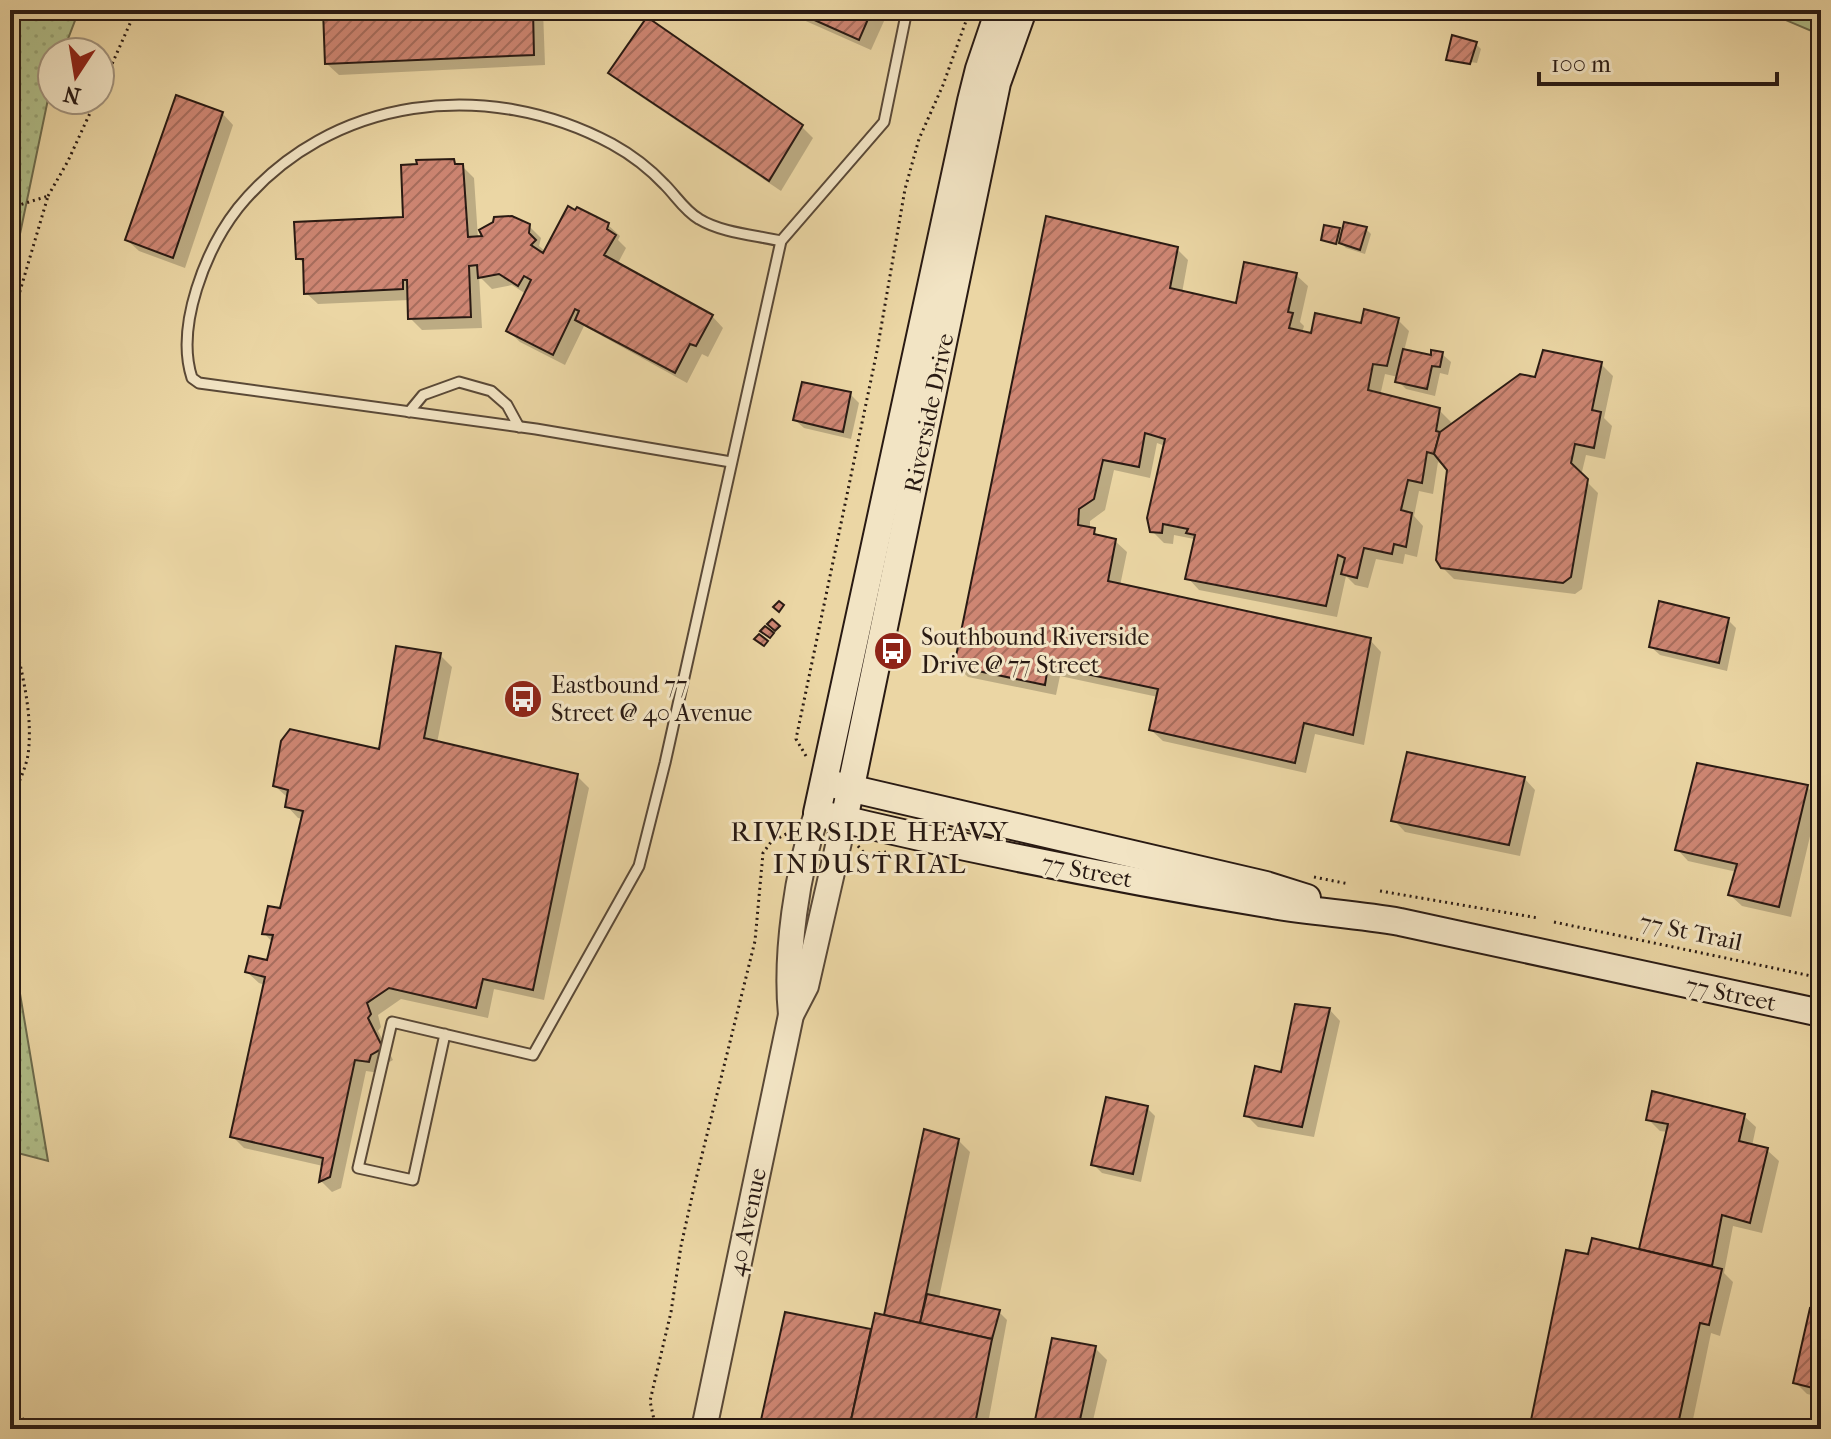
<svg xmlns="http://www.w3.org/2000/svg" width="1831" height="1439" font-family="'IM FELL French Canon',serif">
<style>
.grass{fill:#b1bf8a;stroke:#6d6c4e;stroke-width:2}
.park{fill:url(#park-dots);stroke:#6d6c4e;stroke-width:2}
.shadow{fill:#0003}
.building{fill:url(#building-hatch);stroke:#291a13;stroke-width:2}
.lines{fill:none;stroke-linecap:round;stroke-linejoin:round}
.service-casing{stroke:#5a4937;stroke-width:13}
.tertiary-casing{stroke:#5a4937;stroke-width:28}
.secondary-casing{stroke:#291a13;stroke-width:30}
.path{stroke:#291a13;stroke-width:3;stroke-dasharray:2 4;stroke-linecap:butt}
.service{stroke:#f2e4c4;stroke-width:9}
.tertiary{stroke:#f2e4c4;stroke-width:24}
.secondary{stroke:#f2e4c4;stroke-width:26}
.labels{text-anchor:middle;stroke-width:6;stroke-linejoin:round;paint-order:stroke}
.street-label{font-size:24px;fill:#291a13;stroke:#f2e4c4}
.poi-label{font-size:24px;fill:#291a13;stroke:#f2e4c4;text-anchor:start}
.quarter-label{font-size:28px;letter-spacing:2px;fill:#291a13;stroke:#f2e4c4}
</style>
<defs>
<pattern id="park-dots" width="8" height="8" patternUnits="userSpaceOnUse" patternTransform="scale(2)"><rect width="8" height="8" fill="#b1bf8a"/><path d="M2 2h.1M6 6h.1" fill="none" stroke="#98a476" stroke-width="1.8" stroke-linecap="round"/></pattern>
<pattern id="building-hatch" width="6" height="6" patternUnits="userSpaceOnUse" patternTransform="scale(2)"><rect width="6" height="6" fill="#ce8673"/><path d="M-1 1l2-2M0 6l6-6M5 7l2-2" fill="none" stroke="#a76d5d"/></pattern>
</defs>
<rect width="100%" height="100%" fill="#ebd6a4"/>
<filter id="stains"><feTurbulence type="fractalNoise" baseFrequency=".0025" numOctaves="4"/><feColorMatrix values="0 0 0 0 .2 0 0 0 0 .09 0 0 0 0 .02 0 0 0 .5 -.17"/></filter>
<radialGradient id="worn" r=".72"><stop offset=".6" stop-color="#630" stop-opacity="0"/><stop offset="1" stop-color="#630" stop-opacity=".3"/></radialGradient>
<polygon class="grass" points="1762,10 1821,10 1821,35"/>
<g class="park">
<polygon points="10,10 79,10 63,52 52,52 52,80 10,282"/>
<polygon points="10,934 48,1161 10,1151"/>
</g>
<g class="shadow">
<polygon points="325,10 543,10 545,65 339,75 327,64"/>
<polygon points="781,10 889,10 871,50"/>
<polygon points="1476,44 1481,49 1477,63 1451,59 1451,63 1448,59"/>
<polygon points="611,73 802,127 813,138 781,191 622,84"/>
<polygon points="222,113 233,125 185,268 139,251 127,240"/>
<polygon points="453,161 458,166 462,166 474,178 478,238 529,226 541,238 539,246 546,252 608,225 620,236 618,240 626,248 617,265 712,316 723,328 708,357 702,354 687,383 584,326 565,365 520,342 508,331 526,294 512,285 492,289 479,276 482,328 422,330 410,318 409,300 318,304 306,293 306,266 298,258 405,219"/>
<polygon points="1366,229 1371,234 1365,254 1346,248 1339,241 1338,245 1323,239 1339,230 1343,234"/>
<polygon points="1177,249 1188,260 1182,293 1238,305 1296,275 1308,286 1300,322 1304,326 1302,333 1313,335 1398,320 1409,331 1404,351 1433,358 1442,354 1451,362 1448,375 1440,373 1435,396 1406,389 1398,381 1398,377 1385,374 1380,396 1439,410 1451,422 1450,427 1537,380 1601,364 1613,376 1604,418 1612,426 1605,459 1586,455 1581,476 1598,493 1582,589 1575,594 1454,579 1442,567 1449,469 1438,462 1433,494 1419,491 1414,516 1423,526 1417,557 1405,554 1403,564 1376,559 1368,588 1355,585 1346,576 1337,617 1199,590 1188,578 1194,539 1174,535 1173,544 1164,543 1152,531 1165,446 1157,443 1150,478 1114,470 1105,510 1090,521 1090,529 1102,538 1115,541 1127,552 1120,586 1370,640 1381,652 1364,745 1315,734 1306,773 1163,741 1151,730 1158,697 1060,676 1056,695 968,677 956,665"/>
<polygon points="850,394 859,403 851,439 804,428 795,420"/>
<polygon points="1728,620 1736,628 1727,671 1660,655 1651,647"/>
<polygon points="440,655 452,667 437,743 577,776 589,788 544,1000 494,989 488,1018 401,999 378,1015 381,1027 378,1031 393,1060 382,1066 380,1073 366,1071 341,1188 332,1192 321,1181 323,1166 244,1148 232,1136 265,985 259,983 247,972 269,962 273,943 264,933 281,910 303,819 298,818 287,806 287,797 275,786 381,752"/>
<polygon points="1524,778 1535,790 1520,856 1405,832 1394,820"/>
<polygon points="1807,787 1819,798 1791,917 1742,906 1730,895 1737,872 1688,861 1677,849"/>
<polygon points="1329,1009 1340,1021 1314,1137 1258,1127 1246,1115 1283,1074"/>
<polygon points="1147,1108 1155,1116 1141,1182 1102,1173 1093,1164"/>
<polygon points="1744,1116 1756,1127 1752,1146 1767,1150 1779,1161 1762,1233 1733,1226 1724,1273 1733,1282 1720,1336 1711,1333 1691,1429 1537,1429 1533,1424 1590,1257 1641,1251 1668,1132 1660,1131 1648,1119"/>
<polygon points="958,1140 970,1152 939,1298 999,1312 1007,1320 987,1429 761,1429 786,1314 873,1331 886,1317"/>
<polygon points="1821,1312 1821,1397 1807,1394 1795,1382"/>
<polygon points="1095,1348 1107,1360 1091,1429 1042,1429 1036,1424"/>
</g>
<g class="building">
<polygon points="323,10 533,10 534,55 325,64"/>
<polygon points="792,10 872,10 859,40"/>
<polygon points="647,17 803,125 769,181 608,73"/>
<polygon points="1452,35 1477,42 1470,64 1446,60"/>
<polygon points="176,95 223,112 173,258 125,240"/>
<polygon points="454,159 455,164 463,164 468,237 482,236 479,230 493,222 494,217 512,216 530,224 529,233 536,240 531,245 543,253 568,206 575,210 577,207 609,223 607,229 616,235 604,255 713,315 696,346 690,344 675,373 575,320 579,311 575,309 553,355 506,331 531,280 524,276 518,286 499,274 478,278 477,265 469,266 471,317 408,319 407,280 403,280 403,289 304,294 303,259 296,259 294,222 403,217 401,165 417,164 416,160"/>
<polygon points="1046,216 1178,247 1170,288 1236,303 1244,262 1297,273 1288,312 1293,313 1289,328 1311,333 1315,313 1361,323 1364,309 1399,318 1387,366 1373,364 1368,390 1440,408 1436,431 1440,432 1434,454 1427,452 1422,483 1408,480 1401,510 1412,513 1406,547 1394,544 1392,554 1364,548 1357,578 1341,574 1345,558 1338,555 1326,606 1185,579 1195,535 1186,533 1188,529 1163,524 1162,533 1150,532 1147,518 1165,439 1145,433 1139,467 1103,460 1094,499 1079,509 1078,525 1095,528 1094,534 1116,539 1108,581 1371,638 1353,735 1304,723 1295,763 1149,730 1158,689 1048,666 1045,685 954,666"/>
<polygon points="1344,222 1367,227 1360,250 1339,243"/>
<polygon points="1324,225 1340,228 1336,244 1321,240"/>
<polygon points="1403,349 1431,355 1431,350 1443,352 1440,367 1432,366 1427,389 1395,382"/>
<polygon points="1543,350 1602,362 1592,410 1601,412 1594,448 1575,444 1571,463 1588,479 1571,577 1563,583 1441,568 1436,560 1447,470 1434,454 1440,432 1520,374 1535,377"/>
<polygon points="802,382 851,392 843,432 793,420"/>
<polygon points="779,601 784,605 779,612 773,607"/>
<polygon points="1659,601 1729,618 1719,663 1649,647"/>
<polygon points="772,619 780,626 775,631 767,624"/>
<polygon points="765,626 774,633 770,638 760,631"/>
<polygon points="759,634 768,641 764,646 754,639"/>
<polygon points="396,646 441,653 424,738 578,774 533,990 483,979 476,1008 389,988 367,1003 371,1014 368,1018 383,1048 371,1055 369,1062 355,1060 330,1177 319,1182 323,1158 230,1137 265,977 245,972 249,956 267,960 273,935 262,934 268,906 280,908 303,811 285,807 288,790 273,786 281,741 290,729 379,749"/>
<polygon points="1407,752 1525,777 1509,845 1391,821"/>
<polygon points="1697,763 1808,785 1779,907 1728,895 1737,864 1675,850"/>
<polygon points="1295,1004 1330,1008 1302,1127 1244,1116 1255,1066 1281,1072"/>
<polygon points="1652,1091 1745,1114 1739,1141 1768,1148 1750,1223 1722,1215 1712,1266 1639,1249 1668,1124 1646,1120"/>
<polygon points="1106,1097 1148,1106 1133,1174 1091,1165"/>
<polygon points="924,1129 959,1139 920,1323 884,1315"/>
<polygon points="1592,1238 1722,1269 1709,1325 1700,1323 1677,1429 1549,1429 1530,1425 1566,1250 1588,1254"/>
<polygon points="927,1294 1000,1310 992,1339 920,1323"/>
<polygon points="1810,1308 1821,1310 1821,1390 1793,1383"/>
<polygon points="785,1312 871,1329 849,1429 759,1429"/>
<polygon points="875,1313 992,1339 974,1429 849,1429"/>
<polygon points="1052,1338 1096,1346 1078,1429 1058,1429 1034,1425"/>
</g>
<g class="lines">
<defs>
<g id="service">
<polyline points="409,412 423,395 459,382 491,391 507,405 519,427"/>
<path d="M731,462l-195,-33 -337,-46 -7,-5c-17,-52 14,-129 46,-170 92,-113 250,-131 374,-64 20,11 38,25 53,41 11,11 20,26 34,34 23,14 56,16 82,22"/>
<polyline points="445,1034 413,1180 358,1168 392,1022 533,1055 639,866 665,763 781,241 884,122 907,10"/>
</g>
<g id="tertiary">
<path d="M791,1015c-6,-61 6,-144 26,-202"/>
<polyline points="704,1429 791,1015 806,986 844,820"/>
</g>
<g id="secondary">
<path d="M999,10l-20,59 -8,32 -154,712c148,36 299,66 450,91 44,8 89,10 133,18l421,91"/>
<polyline points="836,785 1266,885 1307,898"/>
<polyline points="844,820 997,83 1023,10"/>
</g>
</defs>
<use href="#service" class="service-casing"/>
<use href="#tertiary" class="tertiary-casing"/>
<use href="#secondary" class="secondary-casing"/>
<g class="path">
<polyline points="100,91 136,10"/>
<polyline points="48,196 68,161 96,100"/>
<polyline points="10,208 48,196 10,325"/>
<path d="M10,620c9,43 24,90 18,135 -3,16 -11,31 -18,46"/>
<polyline points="806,756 796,739 877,351 905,189 919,139 943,85 970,10"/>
<polyline points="858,846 865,854 886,852"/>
<polyline points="1314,877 1349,884"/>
<polyline points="1380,891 1538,918"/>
<polyline points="1554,922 1821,978"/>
<polyline points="10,1405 32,1429"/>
<polyline points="656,1429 650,1401 671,1312 681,1246 695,1183 755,941 763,853 771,842 790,832"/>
</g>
<use href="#service" class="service"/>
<use href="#tertiary" class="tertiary"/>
<use href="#secondary" class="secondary"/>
</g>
<defs>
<symbol id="bus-disc" viewBox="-11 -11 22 22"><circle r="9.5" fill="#8f2418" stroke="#f2e4c4"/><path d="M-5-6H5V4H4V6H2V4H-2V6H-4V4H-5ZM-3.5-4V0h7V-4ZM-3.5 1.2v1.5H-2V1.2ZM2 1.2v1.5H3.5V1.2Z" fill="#fff"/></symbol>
</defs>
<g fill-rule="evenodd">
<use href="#bus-disc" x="871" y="629" width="44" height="44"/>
<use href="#bus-disc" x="501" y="677" width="44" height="44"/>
</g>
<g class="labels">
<g class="street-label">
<text transform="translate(929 413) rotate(-78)" y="8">Riverside Drive</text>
<text transform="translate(1087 871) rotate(11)" y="8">77 Street</text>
<text transform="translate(1691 932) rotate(12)" y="8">77 St Trail</text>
<text transform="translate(1731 994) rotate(12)" y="8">77 Street</text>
<text transform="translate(747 1222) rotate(-78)" y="8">40 Avenue</text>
</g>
<g class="poi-label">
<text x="921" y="645">Southbound Riverside<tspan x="921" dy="28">Drive @ 77 Street</tspan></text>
<text x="551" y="693">Eastbound 77<tspan x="551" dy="28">Street @ 40 Avenue</tspan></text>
</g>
<g class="quarter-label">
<text x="870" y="841">RIVERSIDE HEAVY<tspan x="870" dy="32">INDUSTRIAL</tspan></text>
</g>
</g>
<rect width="1831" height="1439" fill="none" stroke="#ebd6a4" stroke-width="40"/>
<rect x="12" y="12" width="1807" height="1415" fill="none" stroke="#291a13" stroke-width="4"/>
<rect x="20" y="20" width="1791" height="1399" fill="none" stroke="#291a13" stroke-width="2"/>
<g transform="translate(76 76) rotate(192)"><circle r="38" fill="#f2e4c4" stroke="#a2937d" stroke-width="2"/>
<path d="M0-6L14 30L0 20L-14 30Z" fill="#8f2418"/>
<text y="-12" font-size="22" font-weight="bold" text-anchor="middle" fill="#291a13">N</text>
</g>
<path d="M1539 72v12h238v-12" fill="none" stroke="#291a13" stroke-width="4"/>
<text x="1551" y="72" font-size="24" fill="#291a13" stroke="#f2e4c4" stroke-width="6" paint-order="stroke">100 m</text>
<rect width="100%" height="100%" filter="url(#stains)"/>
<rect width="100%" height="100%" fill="url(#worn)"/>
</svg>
